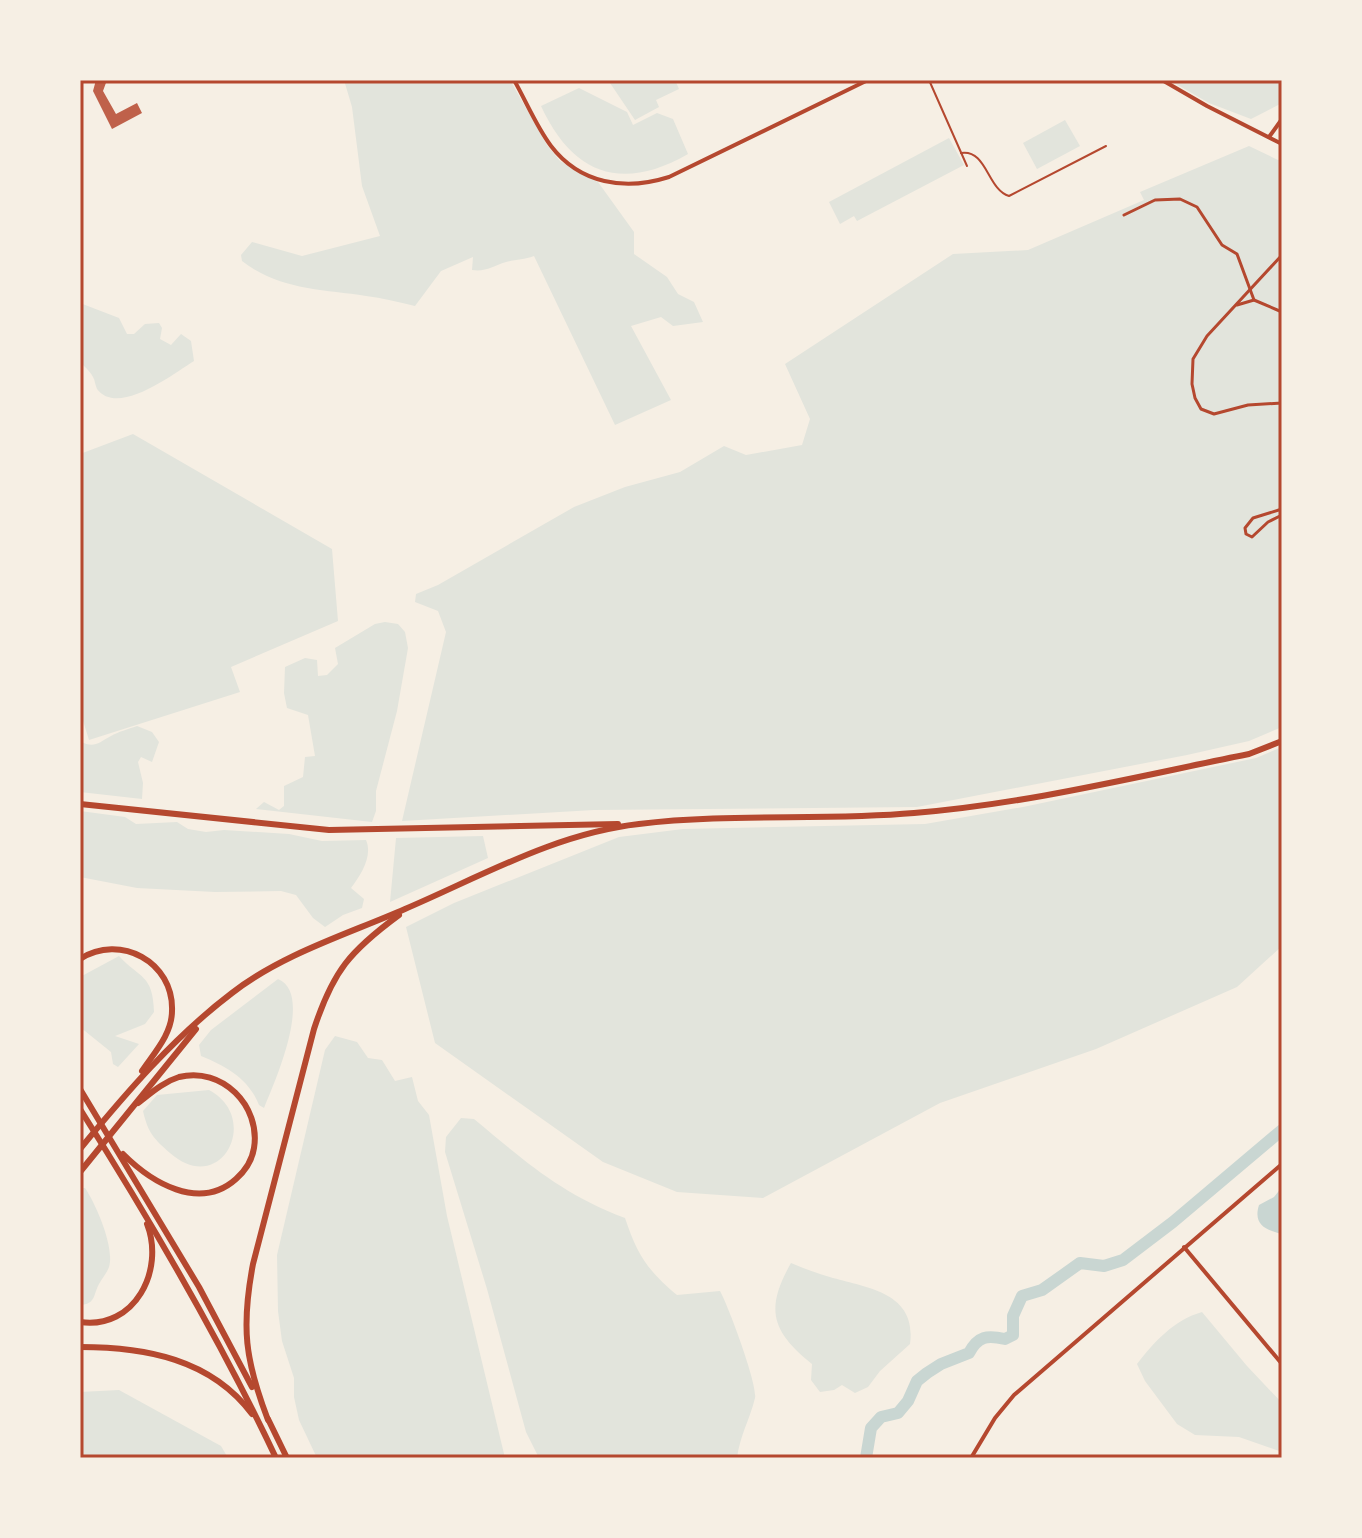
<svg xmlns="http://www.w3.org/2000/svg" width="1362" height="1538" font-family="'Roboto Condensed',sans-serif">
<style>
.green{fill:#e2e4dc}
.water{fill:#c9d6d2}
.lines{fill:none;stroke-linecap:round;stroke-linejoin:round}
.river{stroke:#c9d6d2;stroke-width:12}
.building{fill:#bf614a}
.service{stroke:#b5482f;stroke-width:2}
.pedestrian{stroke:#b5482f;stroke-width:3}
.minor{stroke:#b5482f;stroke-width:4}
.tertiary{stroke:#b5482f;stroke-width:4}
.primary{stroke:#b5482f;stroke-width:6}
.neatline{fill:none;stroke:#b5482f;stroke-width:3}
</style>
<rect width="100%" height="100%" fill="#f6efe4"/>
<g class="green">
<path d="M344,80h166l37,65 13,16 38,21 36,50v22l33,23 11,17 16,8 9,20 -30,4 -12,-9 -30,9 40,74 -56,25 -81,-169c-10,4 -18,3 -28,6 -13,4 -20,10 -34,8l1,-13 -32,14 -26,35c-17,-4 -33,-8 -49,-10 -45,-7 -87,-6 -124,-35l-1,-6 11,-13 50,14 78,-20 -18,-50 -10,-79z"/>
<polygon points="608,80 675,80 679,89 656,100 659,107 635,120"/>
<polygon points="1169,80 1282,80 1282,103 1251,119 1209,103"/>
<path d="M579,88l48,24 6,13 24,-12 16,6 15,35c-66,38 -115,21 -147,-48z"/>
<polygon points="1065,120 1080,146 1037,169 1023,143"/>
<polygon points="949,138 964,165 857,221 854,216 840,224 829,202"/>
<polygon points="1249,146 1278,160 1282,158 1282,727 1249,741 1187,755 917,807 594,810 402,821 446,632 438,611 415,602 416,594 438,585 574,507 625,487 680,472 724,446 746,455 802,445 810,419 785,364 953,254 1028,250 1144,200 1140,192"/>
<path d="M80,303l39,15 8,16h7l11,-10 14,-1 3,5 -2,11 11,6 10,-11 10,7 3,20c-21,13 -76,56 -97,28 -2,-4 -2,-9 -4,-12 -3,-6 -9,-11 -13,-15z"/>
<polygon points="133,434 332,549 338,621 231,667 240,692 89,740 80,711 80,454"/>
<polygon points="385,622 398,624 405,632 408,648 397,711 376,791 376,811 372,822 256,809 264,802 279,810 284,806 284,786 303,777 305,757 315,756 308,715 287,708 284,693 285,667 305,658 317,660 318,676 327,675 338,664 335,648 375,624"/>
<path d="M137,726l15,6 7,10 -7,20 -11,-5 -3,5 5,21 -1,16 -62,-7v-51c14,8 18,2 31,-5 7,-4 17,-7 26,-10z"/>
<polygon points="1282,747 1282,946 1237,987 1096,1049 940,1103 763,1198 677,1192 603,1162 435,1043 406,927 454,903 619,837 683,829 925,824 1023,807 1256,758"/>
<path d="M80,811l45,6 11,7 41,-2 11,7 18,3 18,-2 65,4 33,7 44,-1c7,16 -5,35 -15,48l13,11 -2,9 -19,7 -18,12 -12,-9 -17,-23 -15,-4 -66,1 -78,-4 -57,-11z"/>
<polygon points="483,836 488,858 390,902 396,838"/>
<path d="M119,956c21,23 34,18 35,56l-9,12 -30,12 24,8 -21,23 -5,-3 -2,-12 -31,-25v-50z"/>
<path d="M278,979c36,15 -3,102 -14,129l-5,-3c-10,-26 -33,-39 -58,-49l-2,-11 12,-15z"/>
<polygon points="335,1036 357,1042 368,1058 382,1060 395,1081 412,1077 418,1101 429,1115 447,1216 505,1458 317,1458 299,1420 294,1397 294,1378 282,1341 278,1311 277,1255 325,1050"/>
<path d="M209,1090c53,28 12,108 -39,63 -16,-14 -22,-20 -27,-42l14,-16z"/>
<path d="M461,1118l13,1c52,43 86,74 151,99 12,36 22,52 52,77l43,-4c8,14 38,94 35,107 -5,21 -15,37 -18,60h-198l-13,-26 -39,-143 -42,-137 1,-15z"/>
<path d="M80,1188h5c11,16 30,60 24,79 -2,6 -7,11 -10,17 -6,11 -3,20 -19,21z"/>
<path d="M791,1263c14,6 28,11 42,15 37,10 84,16 77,66l-30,27 -12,16 -13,6 -13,-8 -8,5 -14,2 -9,-12 1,-16c-41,-33 -47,-55 -21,-101z"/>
<path d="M1202,1312l45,54 35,37v49l-43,-15 -44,-2 -18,-11 -32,-43 -8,-17c18,-23 37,-44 65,-52z"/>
<polygon points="119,1390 221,1446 228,1458 80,1458 80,1392"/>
</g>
<path class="water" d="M1282,1187v47c-17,-4 -29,-10 -23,-29l15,-8z"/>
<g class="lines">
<path class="river" d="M866,1458l5,-30 10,-11 17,-4 10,-12 9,-20 10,-8 14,-9 28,-11c9,-17 18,-18 36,-14l8,-4v-19l9,-20 20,-6 38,-27 24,3 19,-6 50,-38 109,-92"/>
</g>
<polygon class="building" points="96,80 107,80 103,91 116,114 137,103 142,113 112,129 93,91"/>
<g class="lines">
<g class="service">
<polyline points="929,80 967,166"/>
<path d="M961,153c26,-4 26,36 48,43l97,-50"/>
</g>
<g class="pedestrian">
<polyline points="1124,215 1155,200 1180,199 1197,207 1222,245 1237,254 1254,300"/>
<polyline points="1282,255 1207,336 1193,359 1192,384 1195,398 1201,409 1214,414 1248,405 1282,403"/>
<polyline points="1237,305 1254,300 1282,312"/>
<polyline points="1282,509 1253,518 1245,528 1246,534 1252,537 1268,522 1282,515"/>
</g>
<g class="minor">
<polyline points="1269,137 1282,119"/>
<polyline points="1184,1247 1282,1364"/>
</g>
<g class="tertiary">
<path d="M514,80c12,21 22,46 37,66 29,38 74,45 118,31l199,-97"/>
<polyline points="1162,80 1207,106 1282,144"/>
<polyline points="971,1458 995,1418 1014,1395 1282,1164"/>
</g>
<g class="primary">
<polyline points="80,804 329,830 618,824"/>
<path d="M80,959c40,-26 94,3 92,52 0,23 -18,42 -30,60"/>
<polyline points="80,1089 199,1287 252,1387"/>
<path d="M80,1109c72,114 139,228 196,349"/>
<path d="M80,1149c46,-56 94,-112 152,-156 50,-39 116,-59 173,-84 75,-32 151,-76 234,-85 90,-11 184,-3 275,-11 113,-9 225,-37 335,-59l33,-13"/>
<path d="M123,1154c28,28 76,58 113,25 9,-8 16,-18 18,-31 7,-42 -32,-82 -75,-71 -16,5 -28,16 -41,26"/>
<polyline points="80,1172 196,1029"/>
<path d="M80,1322c55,8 85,-52 67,-98"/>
<path d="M80,1347c65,0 131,12 172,67"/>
<polyline points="268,1419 287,1458"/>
<path d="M268,1420c-23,-60 -27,-93 -15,-156l61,-235c19,-58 36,-78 85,-114"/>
</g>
</g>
<rect width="1362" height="1538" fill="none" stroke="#f6efe4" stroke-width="164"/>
<rect x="82" y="82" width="1198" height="1374" class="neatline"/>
</svg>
